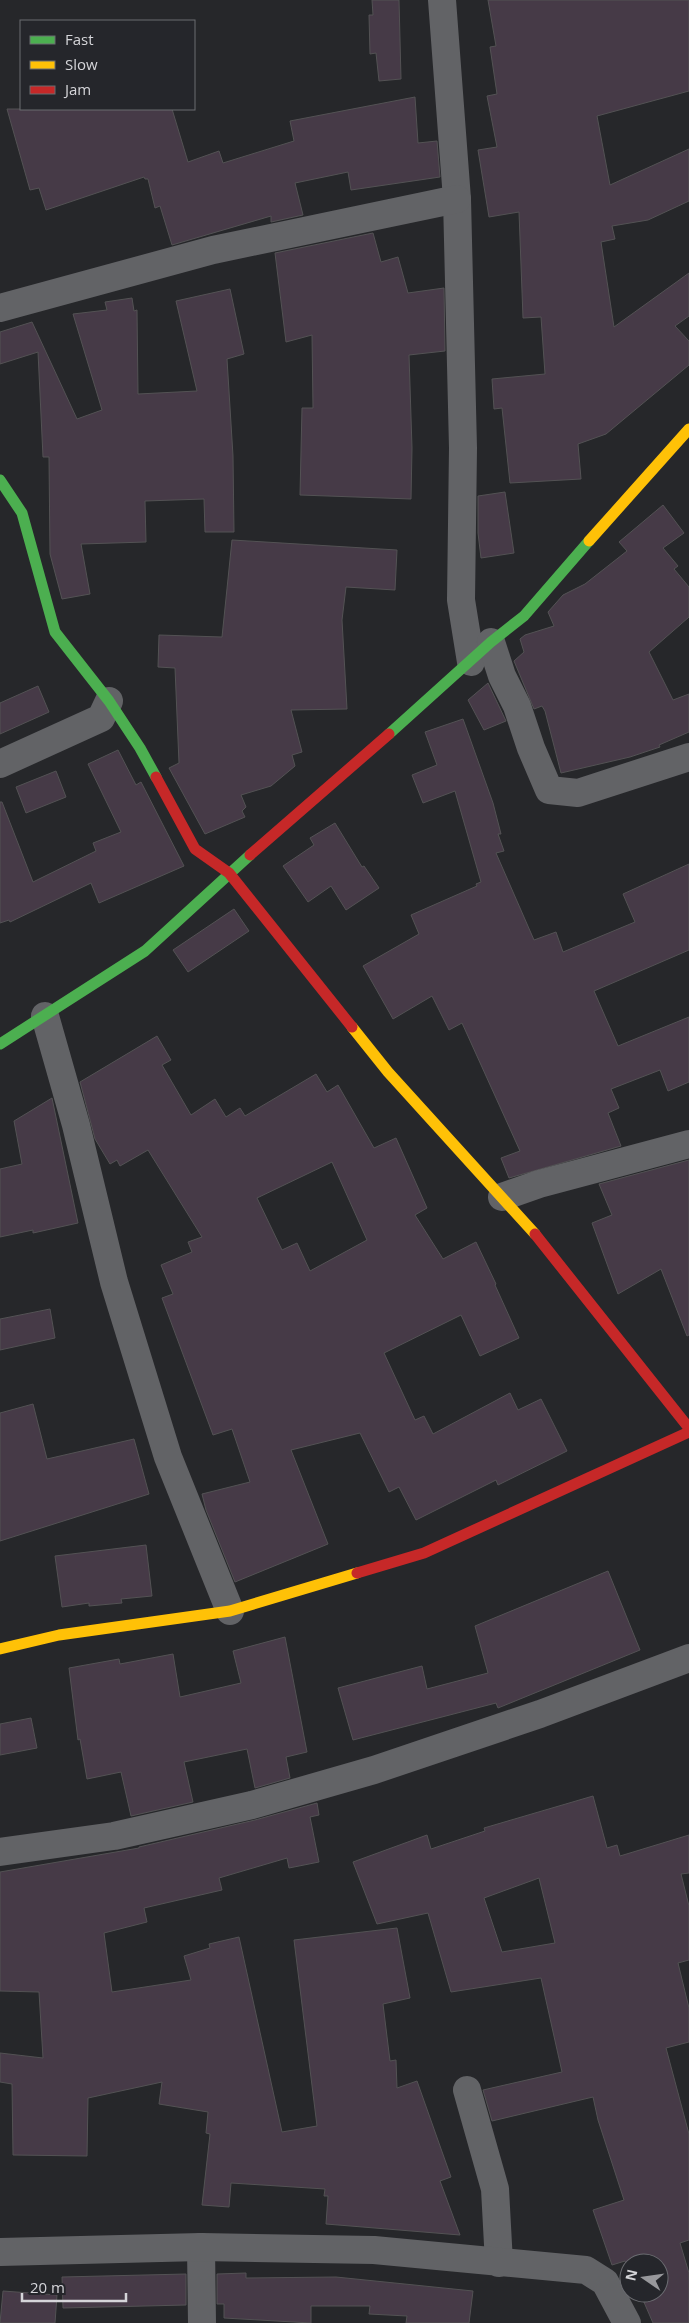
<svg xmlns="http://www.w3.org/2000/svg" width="689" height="2323" font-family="'Open Sans',sans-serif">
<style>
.building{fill:#463a47;stroke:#535254;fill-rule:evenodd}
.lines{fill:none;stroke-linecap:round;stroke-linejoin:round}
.street{stroke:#626366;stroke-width:28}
.fast{stroke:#4caf50;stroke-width:11}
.slow{stroke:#ffc107;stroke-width:11}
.jam{stroke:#c62828;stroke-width:11}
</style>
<rect width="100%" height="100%" fill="#26272a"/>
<g class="building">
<polygon points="372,0 399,0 401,79 379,81 376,53 370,54 369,15 373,15"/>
<polygon points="488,0 689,0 689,91 597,116 610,185 689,149 689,201 648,220 612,226 615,239 601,242 614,327 689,273 689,316 675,326 689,341 689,365 606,434 578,444 581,479 510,483 502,408 494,409 492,379 545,374 541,317 523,318 519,212 489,217 478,150 497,147 487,96 497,94 490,47 496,46"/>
<polygon points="415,97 418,143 437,141 440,177 351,190 348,172 295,183 303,215 271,222 271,216 172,245 160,206 155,208 148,179 145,179 144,177 46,210 39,188 30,190 7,109 172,109 188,162 219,151 223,163 294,141 290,121"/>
<polygon points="373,233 381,262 398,257 408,293 444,288 445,351 409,355 412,448 411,499 300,495 302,408 313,408 312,335 286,342 275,253"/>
<polygon points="230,289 244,354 227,359 233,456 234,532 205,532 204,499 145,501 146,542 81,544 90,594 62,599 50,554 49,457 43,457 38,352 0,364 0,332 32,322 77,419 102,410 73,314 107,310 105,302 132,298 134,311 137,310 138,394 197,391 176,301"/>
<polygon points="505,492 514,553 481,558 478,533 478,496"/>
<polygon points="663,505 684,533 663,548 678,566 674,569 689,587 689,617 649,652 673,700 689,694 689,732 659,745 660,747 630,757 561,773 545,711 542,706 534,709 514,661 524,652 520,639 525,635 554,626 548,612 563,595 585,584 627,551 619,542"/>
<polygon points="232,540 397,550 395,590 346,587 342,620 347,709 291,710 302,752 292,755 295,766 271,786 241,795 246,807 242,811 245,817 205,834 169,768 179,763 175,668 158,667 159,635 222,637"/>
<polygon points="488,683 506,721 484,730 468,700"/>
<polygon points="38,686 49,712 0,734 0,703"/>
<polygon points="463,719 493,803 501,834 498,834 504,851 496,853 534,940 556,932 563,952 635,922 623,894 689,864 689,950 594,991 618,1046 689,1017 689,1082 668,1091 660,1070 611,1089 619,1108 608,1113 621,1146 509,1178 501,1158 520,1151 462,1023 449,1030 432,996 393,1019 363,966 419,934 411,915 477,886 476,884 481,882 455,791 423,803 412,775 437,765 425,732"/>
<polygon points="118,750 136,785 141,782 184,866 99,903 91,883 10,922 9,920 0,923 0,802 2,802 33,882 96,851 93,843 121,832 88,764"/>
<polygon points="56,771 66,797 26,813 16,787"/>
<polygon points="335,823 362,867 364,866 379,888 346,910 331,886 308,902 283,866 314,845 310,838"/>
<polygon points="234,909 249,931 188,972 173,950"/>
<path d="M157,1036l14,24 -9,5 29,50 24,-16 11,18 14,-9 5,8 71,-42 11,18 11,-7 36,63 22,-10 31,70 -12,7 28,44 33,-17 20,42 -1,1 24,53 -39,18 -19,-41 -77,38 31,67 9,-4 9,18 77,-41 8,17 23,-11 26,52 -69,34 -2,-5 -80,40 -17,-33 -10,5 -29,-59 -69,17 37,94 -93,38 -29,-72 -4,-16 48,-12 -18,-53 -19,6 -51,-137 11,-4 -12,-29 31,-13 -4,-10 14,-5 -54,-87 -28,16 -3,-6 -7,4 -15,-25 -15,-57zM332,1162l35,78 -57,31 -13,-28 -15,7 -25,-52z"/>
<polygon points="52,1098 78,1223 33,1233 33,1230 0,1237 0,1169 22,1164 14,1121"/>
<polygon points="689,1160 689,1335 687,1336 661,1269 618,1294 592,1223 612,1215 599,1184"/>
<polygon points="50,1309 55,1338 0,1350 0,1319"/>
<polygon points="33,1404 47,1459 134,1439 149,1494 0,1541 0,1413"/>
<polygon points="146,1545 152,1596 121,1599 122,1603 89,1606 89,1603 62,1607 55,1556"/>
<polygon points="608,1571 640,1650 498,1708 496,1703 353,1740 338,1688 422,1666 427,1689 488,1673 475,1626"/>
<polygon points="285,1637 307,1752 286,1757 290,1778 255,1788 247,1749 184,1762 193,1802 131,1816 121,1772 87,1779 80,1739 78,1740 69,1668 119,1659 120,1664 173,1654 180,1697 241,1683 233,1651"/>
<polygon points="31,1718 37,1748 0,1755 0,1724"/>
<path d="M593,1796l14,52 10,-3 3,11 69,-21v38l-8,1 8,32v54l-11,3 11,45v34l-23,6 23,86v106l-9,3 9,30v50h-36l-13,-30h19v-30h-30v7l-4,-9 -13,4 -19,-55 31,-10 -26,-80 -5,-23 -101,24 -9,-31 79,-18 -21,-94 -90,14 -23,-79 -51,11 -24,-62 74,-27 4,14 54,-18 -1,-3zM539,1878l16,65 -53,9 -18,-54z"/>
<polygon points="317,1803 319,1815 310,1817 319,1862 289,1868 287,1858 219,1878 222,1890 144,1908 147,1922 104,1933 112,1992 191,1980 184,1956 210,1948 209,1944 239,1937 282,2132 317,2126 294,1940 397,1928 410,1998 383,2004 390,2061 396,2060 397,2088 417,2081 451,2177 440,2181 460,2235 326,2224 328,2196 324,2196 325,2189 231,2183 229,2207 202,2205 210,2134 206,2133 208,2112 159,2104 162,2082 88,2098 87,2156 13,2155 12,2084 0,2082 0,2053 43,2058 39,1992 0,1991 0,1872 139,1848 139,1847 255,1820"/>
<polygon points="246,2273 246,2278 336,2277 473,2291 469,2323 406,2323 407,2316 369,2314 370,2306 311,2306 311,2323 224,2318 224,2304 217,2304 217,2274"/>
<polygon points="186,2274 186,2305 63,2308 62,2277"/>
<polygon points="3,2291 57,2295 55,2323 0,2323"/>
</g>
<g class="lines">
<g class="street">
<polyline points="442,0 457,199 463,448 461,600 471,662"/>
<polyline points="0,308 213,250 457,199"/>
<polyline points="491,642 502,676 517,706 531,748 549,790 578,793 689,757"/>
<polyline points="0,764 101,718 109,701"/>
<polyline points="45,1016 76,1125 114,1282 168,1457 230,1611"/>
<polyline points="502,1197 539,1184 689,1144"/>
<polyline points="0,1852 114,1836 252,1805 374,1770 540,1714 689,1658"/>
<polyline points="467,2090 495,2189 499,2263"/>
<polyline points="201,2247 202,2323"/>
<polyline points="0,2252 201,2247 374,2250 586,2270 605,2282 627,2323"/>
</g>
<g class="fast">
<polyline points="0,480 22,513 55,632 109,701 140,748 156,777"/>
<polyline points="389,734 491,642 524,616 589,541"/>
<polyline points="0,1044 145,951 250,855"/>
</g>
<g class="slow">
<polyline points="589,541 689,429"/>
<polyline points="352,1027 388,1072 535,1234"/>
<polyline points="0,1649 59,1635 230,1611 357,1573"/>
</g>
<g class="jam">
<polyline points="156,777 195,849 229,873 352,1027"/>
<polyline points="250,855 389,734"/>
<polyline points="535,1234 689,1428"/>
<polyline points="357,1573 424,1553 689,1432"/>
</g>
</g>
<rect x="20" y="20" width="175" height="90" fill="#25262b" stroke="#6b6c71"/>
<rect x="30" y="36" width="25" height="8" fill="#4caf50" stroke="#6b6c71"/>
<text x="65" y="45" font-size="15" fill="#d5d5d9">Fast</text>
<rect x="30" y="61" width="25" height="8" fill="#ffc107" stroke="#6b6c71"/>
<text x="65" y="70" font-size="15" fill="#d5d5d9">Slow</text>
<rect x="30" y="86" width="25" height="8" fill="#c62828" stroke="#6b6c71"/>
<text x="65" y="95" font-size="15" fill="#d5d5d9">Jam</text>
<g transform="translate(644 2278) rotate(283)"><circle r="24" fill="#25262b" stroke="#6b6c71"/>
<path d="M0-4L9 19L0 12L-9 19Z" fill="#98989c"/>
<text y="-8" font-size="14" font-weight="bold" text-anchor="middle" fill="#d5d5d9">N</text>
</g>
<path d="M22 2293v8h104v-8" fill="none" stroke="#d5d5d9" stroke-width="2.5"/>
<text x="30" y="2293" font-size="15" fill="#d5d5d9" stroke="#25262b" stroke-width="4" paint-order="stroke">20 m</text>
</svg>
